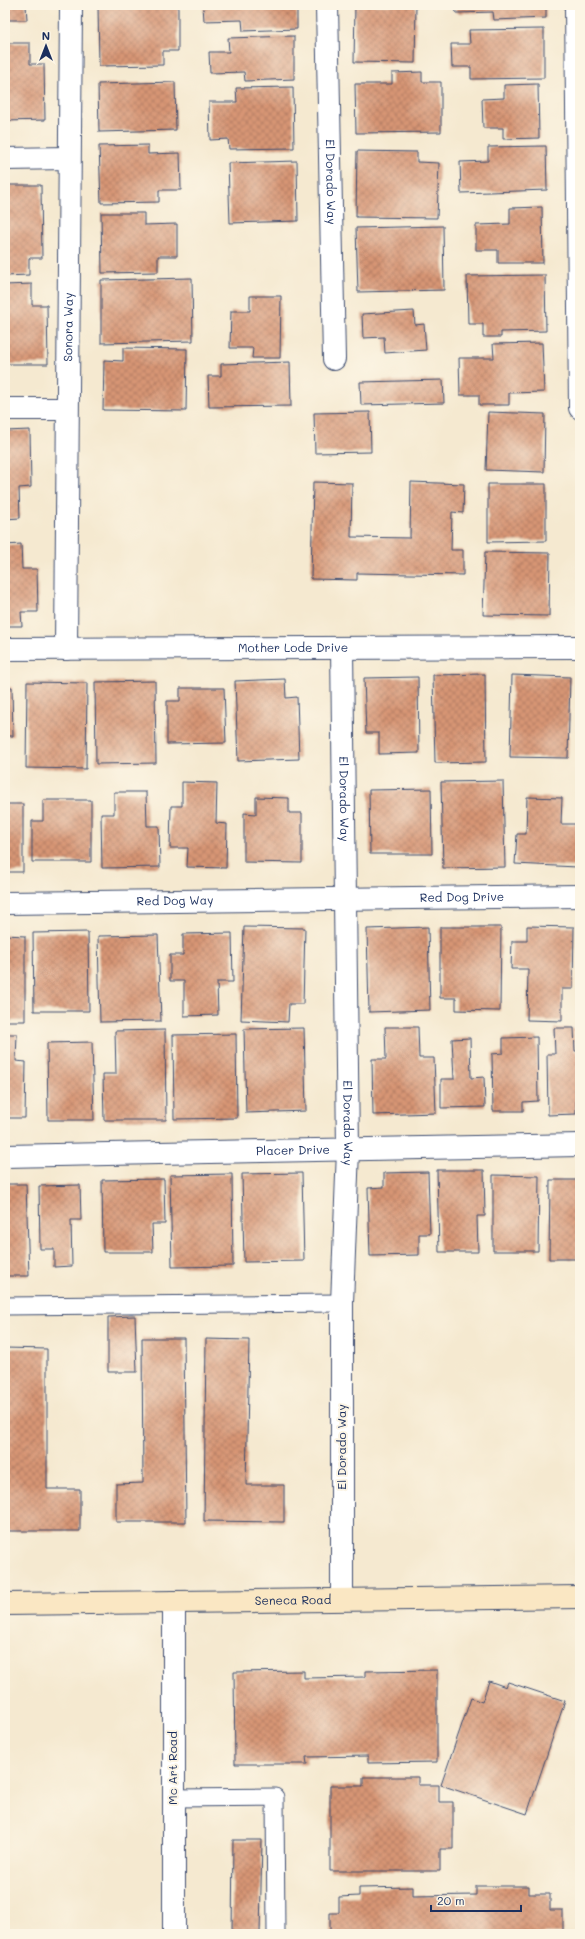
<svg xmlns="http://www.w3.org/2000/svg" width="585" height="1939" font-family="Mali,sans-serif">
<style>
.building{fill:url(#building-cross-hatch)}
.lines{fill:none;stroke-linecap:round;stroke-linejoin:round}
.lane-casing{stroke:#3c4b6f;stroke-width:19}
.street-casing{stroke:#3c4b6f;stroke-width:24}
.secondary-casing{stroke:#3c4b6f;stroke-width:24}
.lane{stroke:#fff;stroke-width:17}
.street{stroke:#fff;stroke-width:22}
.secondary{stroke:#fae7c3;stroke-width:22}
.labels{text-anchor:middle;stroke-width:4;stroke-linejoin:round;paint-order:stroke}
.street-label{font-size:12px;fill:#1b2f5e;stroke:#fcf5e5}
</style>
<defs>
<pattern id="building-cross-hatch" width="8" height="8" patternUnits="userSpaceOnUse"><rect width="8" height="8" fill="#d79574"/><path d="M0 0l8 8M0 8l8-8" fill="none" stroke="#ae7a62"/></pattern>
</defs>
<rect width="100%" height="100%" fill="#fcf5e5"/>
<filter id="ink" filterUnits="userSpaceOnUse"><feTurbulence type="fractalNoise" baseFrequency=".025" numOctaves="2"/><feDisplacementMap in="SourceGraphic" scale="8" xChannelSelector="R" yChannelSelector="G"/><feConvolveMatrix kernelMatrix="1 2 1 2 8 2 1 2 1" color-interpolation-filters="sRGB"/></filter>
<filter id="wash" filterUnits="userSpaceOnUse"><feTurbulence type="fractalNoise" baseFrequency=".012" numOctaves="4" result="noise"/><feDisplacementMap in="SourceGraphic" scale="16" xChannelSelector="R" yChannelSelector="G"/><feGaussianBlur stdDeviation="0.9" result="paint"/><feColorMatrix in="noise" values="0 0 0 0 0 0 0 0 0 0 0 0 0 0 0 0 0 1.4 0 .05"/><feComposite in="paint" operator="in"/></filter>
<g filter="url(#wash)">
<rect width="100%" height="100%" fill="#f5e9d0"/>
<g id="blocks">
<g class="building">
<polygon points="5,5 26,5 27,20 5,20"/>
<polygon points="98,5 178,5 178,51 163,51 163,65 99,66"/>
<polygon points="203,5 297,5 297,29 243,31 242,20 204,21"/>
<polygon points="355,5 416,5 415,63 354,62"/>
<polygon points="455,5 546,5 546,18 494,20 493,12 456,13"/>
<polygon points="544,29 544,78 471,79 471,67 452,67 451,44 470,44 469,30"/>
<polygon points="294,36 294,79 245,81 244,72 210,73 209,52 229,52 228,38"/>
<polygon points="5,43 30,43 30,64 44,64 45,120 5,121"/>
<polygon points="422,72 422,82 441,82 441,132 356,133 355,84 392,84 392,73"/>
<polygon points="175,82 176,130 99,132 98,84"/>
<polygon points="538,84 539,138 503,139 503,128 483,128 482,99 504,98 504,85"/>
<polygon points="293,87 294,148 229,149 228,139 210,140 209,102 237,102 236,88"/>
<polygon points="148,145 148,154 180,153 181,190 159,190 159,202 101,203 99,146"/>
<polygon points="546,146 547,190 461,193 460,162 488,161 488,147"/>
<polygon points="357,151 417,152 417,162 439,163 437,218 356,217"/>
<polygon points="297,161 298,221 230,223 228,163"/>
<polygon points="5,185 41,185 42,258 29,258 29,275 5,276"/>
<polygon points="542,207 543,263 498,263 498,250 476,250 476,225 510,224 510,208"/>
<polygon points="101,213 144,213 144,225 177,224 177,256 158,256 158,272 102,273"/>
<polygon points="443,226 444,290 358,292 356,228"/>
<polygon points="545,275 546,331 501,332 501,337 483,337 483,324 468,324 467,276"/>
<polygon points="192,278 193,341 101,343 101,280"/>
<polygon points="32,284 32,305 47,305 48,364 5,364 5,285"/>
<polygon points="250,296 281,296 280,358 252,358 253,348 230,348 231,311 250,311"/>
<polygon points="414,311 415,325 424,324 426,350 385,353 384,337 363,338 362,314"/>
<polygon points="542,343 544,392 509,393 509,405 479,405 479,395 460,395 459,358 494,358 493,344"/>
<polygon points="123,348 187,349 186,411 103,410 104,360 123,361"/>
<polygon points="290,362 291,406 209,407 208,376 221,376 221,364"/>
<polygon points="443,380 444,403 361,405 360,382"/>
<polygon points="370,412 371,452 315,453 314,413"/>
<polygon points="488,412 545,414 544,472 486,470"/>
<polygon points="30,430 31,487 19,488 20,518 5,519 5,431"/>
<polygon points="313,482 352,483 351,537 410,538 411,482 464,484 463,513 452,512 451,550 463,550 463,575 357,573 357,580 311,579"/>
<polygon points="488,484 546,484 546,541 488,542"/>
<polygon points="21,544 22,569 37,569 38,612 21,612 22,626 5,626 5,545"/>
<polygon points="485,552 550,553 549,616 483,615"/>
<polygon points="485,674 486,762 435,763 433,675"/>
<polygon points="512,675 570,677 568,758 510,757"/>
<polygon points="418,677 419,753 379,754 379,733 366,733 364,678"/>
<polygon points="285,679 286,698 297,697 299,759 238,761 235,681"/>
<polygon points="155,681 156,763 96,764 95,682"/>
<polygon points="27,682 87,683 86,769 26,768"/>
<polygon points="5,687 12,687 13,736 5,736"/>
<polygon points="180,688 224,688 226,743 167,744 167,701 180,701"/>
<polygon points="503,781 505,867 443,868 441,782"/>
<polygon points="182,782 217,783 216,823 227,824 226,868 187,867 188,848 170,848 171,806 182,806"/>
<polygon points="431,789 432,854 370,854 369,790"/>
<polygon points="114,792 146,792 147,826 159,826 160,867 102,868 101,814 114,814"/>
<polygon points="256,797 289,798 289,813 302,813 302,863 244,862 244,813 256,814"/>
<polygon points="527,797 562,798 561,824 579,824 577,867 515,864 517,834 526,834"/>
<polygon points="43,800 91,800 91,862 32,862 32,821 43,821"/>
<rect x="5" y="804" width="18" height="68"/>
<polygon points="527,926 574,927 573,989 562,989 562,1021 527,1020 528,969 511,969 512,941 527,941"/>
<polygon points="244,927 305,928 303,1004 289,1004 288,1022 241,1020"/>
<polygon points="428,927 430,1010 369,1012 367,929"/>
<polygon points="440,927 501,927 500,1011 456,1010 456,998 440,998"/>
<polygon points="88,932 89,1011 34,1011 33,933"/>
<polygon points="232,933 233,982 217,982 218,1015 184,1016 184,981 170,981 170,955 183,955 183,934"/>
<polygon points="5,935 25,936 25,1021 5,1021"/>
<polygon points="158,935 161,1021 100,1022 98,936"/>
<polygon points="385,1027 418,1027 419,1058 434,1058 436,1113 373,1115 372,1059 386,1059"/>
<polygon points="304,1028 306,1111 246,1113 244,1029"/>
<polygon points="554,1028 574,1028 575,1051 580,1051 580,1095 576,1095 576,1114 548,1115 547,1054 555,1054"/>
<polygon points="165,1030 166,1120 104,1120 103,1074 116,1074 115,1031"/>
<polygon points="5,1034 17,1034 16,1061 26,1062 25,1118 5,1118"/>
<polygon points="236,1034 237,1118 174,1119 173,1035"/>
<polygon points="537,1037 538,1101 523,1102 523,1111 493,1111 492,1054 503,1053 503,1038"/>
<polygon points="470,1038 471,1078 484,1077 485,1107 441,1108 441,1079 454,1079 452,1039"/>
<polygon points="92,1042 94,1120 48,1120 47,1043"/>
<polygon points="437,1170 484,1170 485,1216 477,1216 478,1252 439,1252"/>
<polygon points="428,1172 430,1234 419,1234 419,1255 370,1256 368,1188 384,1187 384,1173"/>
<polygon points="302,1173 304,1261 244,1262 242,1174"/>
<polygon points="232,1174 233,1266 172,1267 170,1175"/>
<polygon points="493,1175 539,1176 538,1251 493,1251"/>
<polygon points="164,1179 165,1224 152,1224 153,1252 103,1252 102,1180"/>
<polygon points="550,1180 580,1180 580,1234 578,1234 577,1259 549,1259"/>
<polygon points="5,1184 26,1184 29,1276 5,1276"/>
<polygon points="80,1185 81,1220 71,1220 72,1266 54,1267 54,1249 40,1249 39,1186"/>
<polygon points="135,1316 137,1372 108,1372 108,1317"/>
<polygon points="142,1338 184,1338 186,1522 116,1522 116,1484 143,1483"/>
<polygon points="206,1339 249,1340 246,1485 284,1485 284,1522 204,1521"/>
<polygon points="5,1348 47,1349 47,1489 80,1489 80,1531 5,1531"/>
<polygon points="437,1670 437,1762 368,1763 368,1756 306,1757 307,1764 235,1764 234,1672 304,1671 304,1678 365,1677 365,1671"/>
<polygon points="489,1681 506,1687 508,1682 565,1701 527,1814 441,1785 471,1698 482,1702"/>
<polygon points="363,1777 418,1777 418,1785 439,1785 439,1802 453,1802 453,1849 440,1849 440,1871 330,1871 330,1786 363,1786"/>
<polygon points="233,1840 262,1840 260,1934 232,1934"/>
<polygon points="476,1886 529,1886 529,1894 550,1894 550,1910 563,1910 563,1934 330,1934 330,1913 339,1913 339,1897 359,1896 359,1888 413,1887 413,1896 476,1895"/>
</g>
</g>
</g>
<g filter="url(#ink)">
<use href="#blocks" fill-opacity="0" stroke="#3c4b6f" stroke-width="1"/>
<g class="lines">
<defs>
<g id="lane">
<polyline points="5,1306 342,1303"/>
<polyline points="173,1798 275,1797 276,1934"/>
</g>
<g id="street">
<path id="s1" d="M327,5l7,354"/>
<polyline points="576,5 580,408"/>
<polyline points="5,159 69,158"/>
<polyline points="5,409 67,409"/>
<path id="s2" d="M342,648l6,502 -6,153v296"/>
<path id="s3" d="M5,649l575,-2"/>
<path id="s4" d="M66,649l5,-644"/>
<path id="s5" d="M5,903l575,-7"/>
<path id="s6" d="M5,1156l575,-11"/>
<polyline points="174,1602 174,1934"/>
</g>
<g id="secondary">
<path id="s7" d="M5,1604l575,-7"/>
</g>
</defs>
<use href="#lane" class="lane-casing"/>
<use href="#street" class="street-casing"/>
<use href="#secondary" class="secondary-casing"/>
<use href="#lane" class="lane"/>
<use href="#street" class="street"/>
<use href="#secondary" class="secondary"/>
</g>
</g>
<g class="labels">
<g class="street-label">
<text dy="4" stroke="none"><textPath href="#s1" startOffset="177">El Dorado Way</textPath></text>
<text dy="4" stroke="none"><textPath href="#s4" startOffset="322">Sonora Way</textPath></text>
<text dy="4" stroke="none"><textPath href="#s3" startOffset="288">Mother Lode Drive</textPath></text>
<text dy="4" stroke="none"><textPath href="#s2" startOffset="151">El Dorado Way</textPath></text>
<text dy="4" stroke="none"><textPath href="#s5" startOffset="457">Red Dog Drive</textPath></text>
<text dy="4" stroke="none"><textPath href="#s5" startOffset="170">Red Dog Way</textPath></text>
<text dy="4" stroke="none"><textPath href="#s2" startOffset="475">El Dorado Way</textPath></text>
<text dy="4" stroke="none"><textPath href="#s6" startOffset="288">Placer Drive</textPath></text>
<text transform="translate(342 1447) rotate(-90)" y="4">El Dorado Way</text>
<text dy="4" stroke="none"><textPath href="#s7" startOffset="288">Seneca Road</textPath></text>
<text transform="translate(173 1768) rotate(-90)" y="4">Mc Art Road</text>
</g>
</g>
<rect width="585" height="1939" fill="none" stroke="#fcf5e5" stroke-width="20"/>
<g transform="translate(46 46)" stroke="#fcf5e5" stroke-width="3" paint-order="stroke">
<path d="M0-3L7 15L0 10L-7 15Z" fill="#1b2f5e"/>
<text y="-6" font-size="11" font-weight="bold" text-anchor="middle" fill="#1b2f5e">N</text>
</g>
<path d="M431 1905v6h90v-6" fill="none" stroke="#1b2f5e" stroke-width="2"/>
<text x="437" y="1905" font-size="12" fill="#1b2f5e" stroke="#fcf5e5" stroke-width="3" paint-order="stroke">20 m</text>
</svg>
